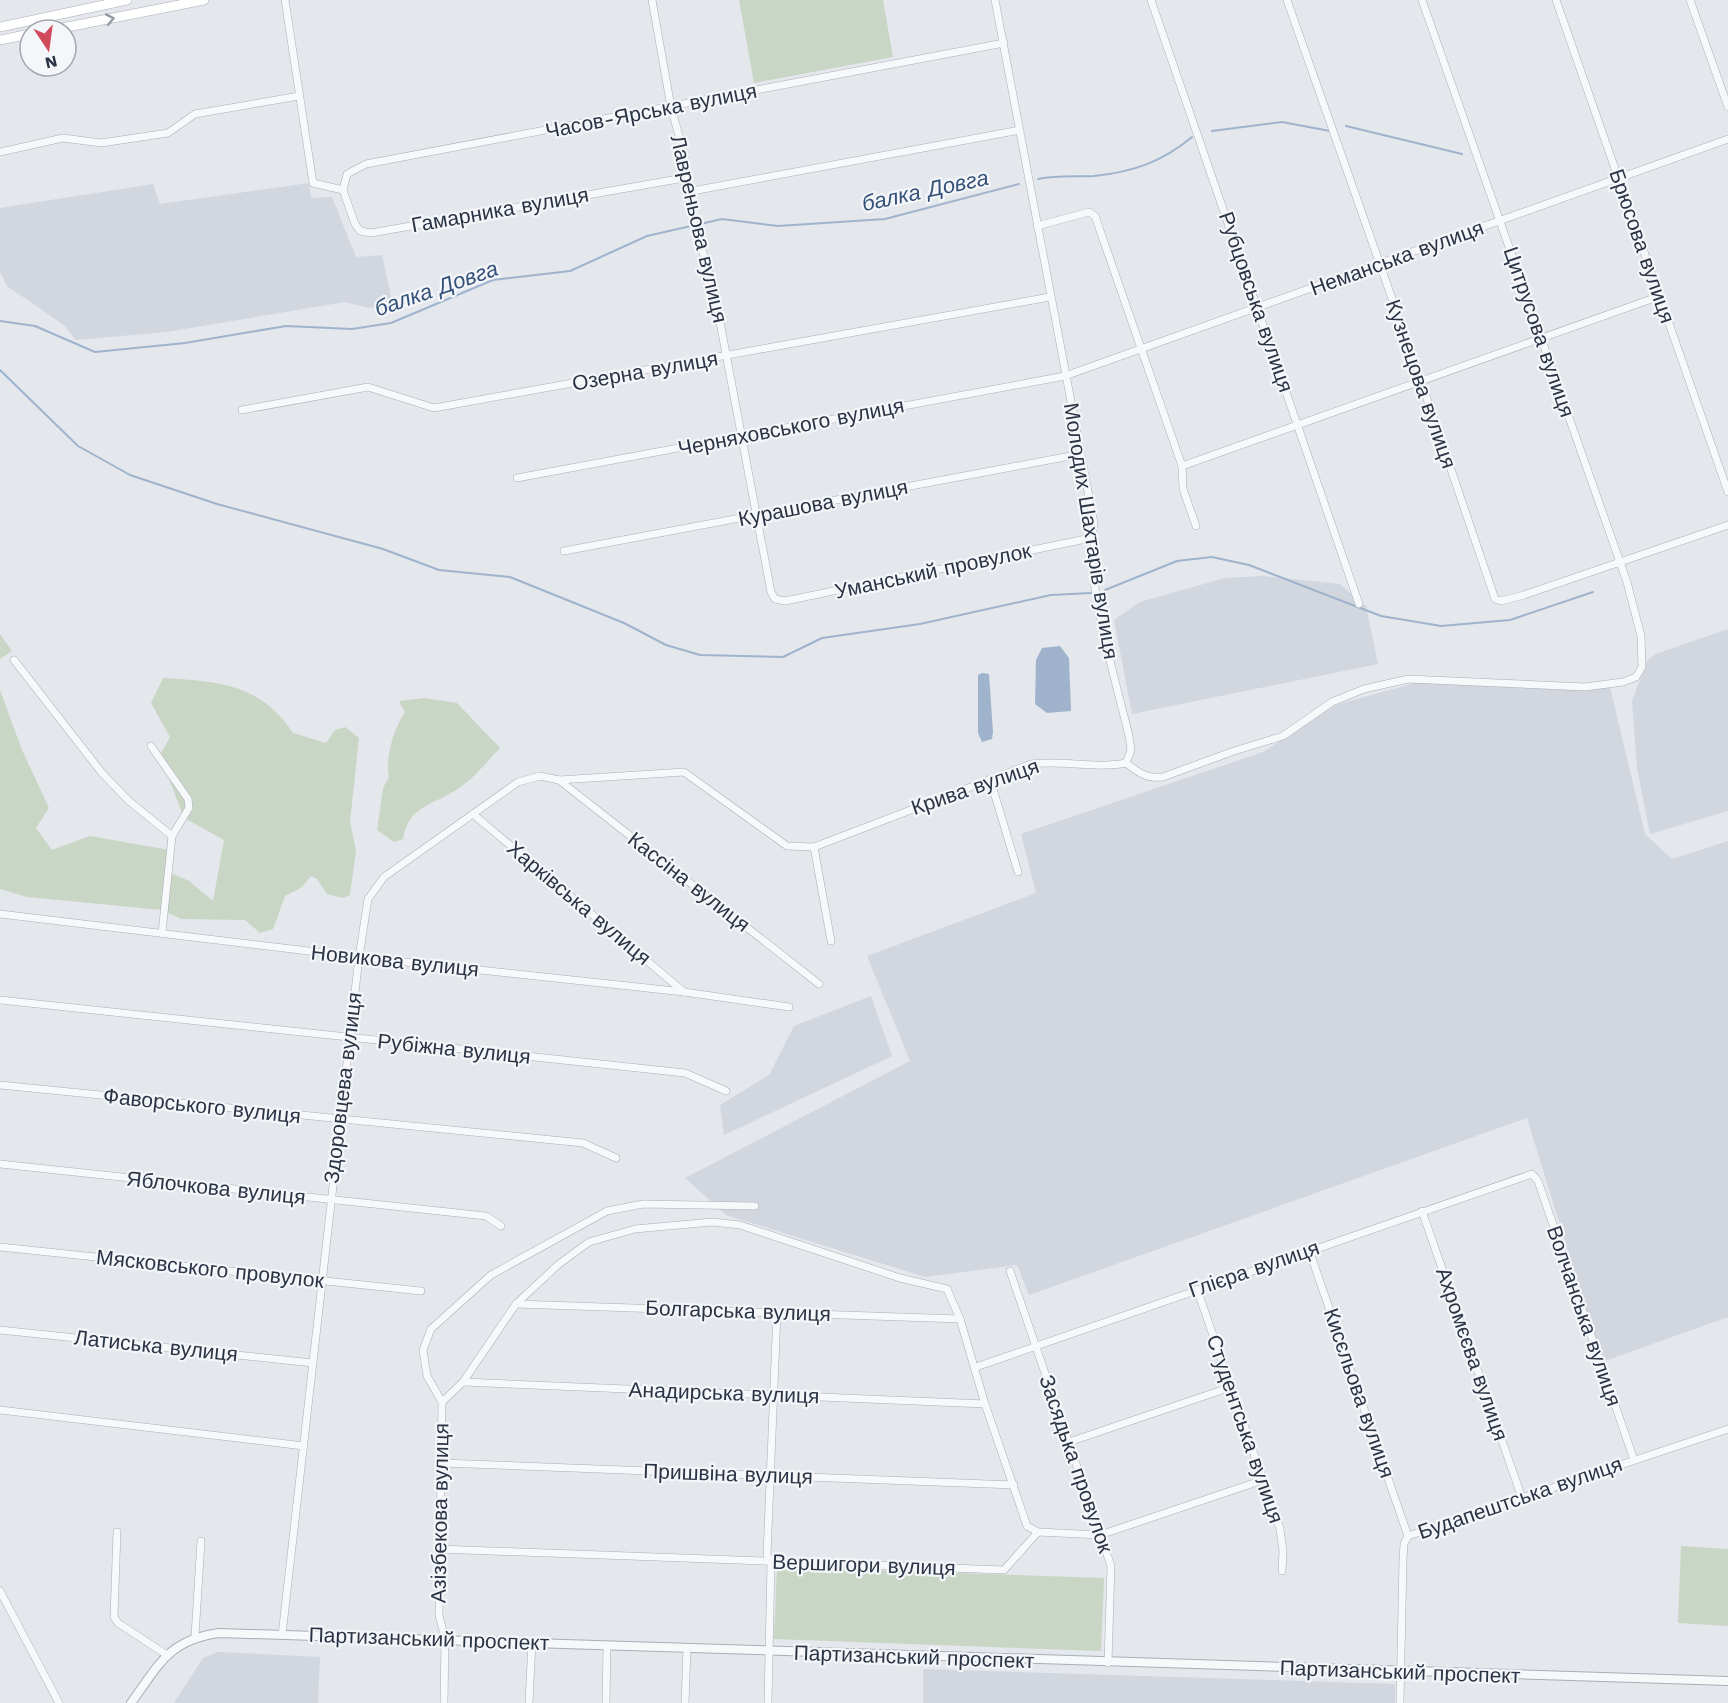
<svg xmlns="http://www.w3.org/2000/svg" width="1728" height="1703" font-family="'Work Sans',sans-serif">
<style>
.built{fill:#d2d6de}
.green{fill:#c9d6c5}
.water{fill:#9fb4cc}
.lines{fill:none;stroke-linecap:round;stroke-linejoin:round}
.stream{stroke:#9fb4cc;stroke-width:2}
.minor-casing{stroke:#a9aeb7;stroke-width:8}
.tertiary-casing{stroke:#a9aeb7;stroke-width:10}
.secondary-casing{stroke:#a9aeb7;stroke-width:10}
.minor{stroke:#f7f8fa;stroke-width:7}
.tertiary{stroke:#f7f8fa;stroke-width:8}
.secondary{stroke:#fff;stroke-width:9}
.oneway{stroke:#959aa2}
.labels{text-anchor:middle;stroke-width:4.5;stroke-linejoin:round;paint-order:stroke}
.street-label{font-size:21px;fill:#2b3445;stroke:#f4f6f9}
.water-label{font-size:22px;font-style:italic;fill:#34527a;stroke:#f4f6f9}
</style>
<rect width="100%" height="100%" fill="#e4e7ec"/>
<g class="built">
<polygon points="309,183 311,198 332,197 356,257 382,255 393,305 369,308 345,302 166,332 76,340 64,325 7,286 0,272 0,208 153,184 160,204"/>
<polygon points="1263,576 1340,584 1366,606 1378,664 1132,714 1114,620 1140,602 1225,578"/>
<polygon points="1728,629 1728,811 1650,834 1637,768 1632,701 1647,661 1656,654"/>
<polygon points="1415,683 1610,687 1645,834 1672,859 1728,841 1728,1317 1602,1362 1527,1118 1029,1295 1017,1265 925,1277 726,1215 685,1178 910,1061 867,956 1036,893 1021,834 1263,752 1335,705"/>
<polygon points="871,996 892,1056 724,1135 720,1105 769,1075 794,1026"/>
<polygon points="218,1652 320,1657 318,1703 174,1703 203,1658"/>
<polygon points="923,1669 1395,1684 1395,1703 923,1703"/>
</g>
<g class="green">
<polygon points="739,0 883,0 893,57 754,83"/>
<polygon points="0,634 12,651 0,659"/>
<path d="M163,678c55,3 98,6 130,55l33,10 9,-13 10,-3 14,11 -9,84 6,29 -6,44 -7,3 -16,-4 -10,-15 -6,-3 -10,12 -16,8 -12,33 -13,4 -15,-13 -64,-1 -19,-9 -135,-13 -27,-8v-199l22,60 27,58 -13,20 16,22 38,-14 79,14v22l20,9 24,20 11,-61 -40,-22 -24,-63 10,-18 -19,-34z"/>
<path d="M424,698l33,5 43,45c-12,12 -23,27 -37,37 -24,20 -54,17 -60,54l-9,3 -17,-12 6,-42 6,-11c-4,-20 5,-49 16,-65l-6,-11z"/>
<polygon points="1681,1546 1728,1549 1728,1626 1678,1623"/>
<polygon points="777,1567 1104,1578 1101,1651 774,1639"/>
</g>
<g class="water">
<polygon points="1060,646 1069,658 1071,711 1047,713 1035,704 1036,660 1042,648"/>
<polygon points="982,673 989,674 993,732 992,739 982,742 978,733 978,675"/>
</g>
<g class="lines">
<g class="stream">
<polyline points="1346,126 1462,154"/>
<polyline points="1212,131 1282,122 1330,131"/>
<path d="M1038,179c19,-4 37,-2 56,-3 39,-4 68,-14 98,-39"/>
<polyline points="0,321 35,326 95,352 185,343 286,326 352,329 391,323 493,280 570,271 647,236 722,219 778,226 885,219 1019,184"/>
<polyline points="0,370 78,446 130,475 217,504 383,549 439,570 510,577 624,623 666,645 700,655 783,657 822,638 920,624 1051,595 1091,593"/>
<polyline points="1105,590 1177,561 1212,557 1249,565 1381,616 1441,626 1510,620 1593,592"/>
</g>
<defs>
<g id="minor">
<polyline points="285,0 313,183 343,190 347,174 366,164 1004,43"/>
<polyline points="652,0 671,107 684,154 687,192 697,233 713,285 771,592 775,599 785,601 1091,538"/>
<path d="M995,0l99,523c-12,48 23,162 35,213l2,14 -5,13"/>
<polyline points="1151,0 1359,604"/>
<polyline points="1287,0 1421,381 1495,599 1501,601 1524,595 1728,525"/>
<polyline points="1556,0 1728,492"/>
<polyline points="1690,0 1728,107"/>
<polyline points="0,152 63,138 101,143 168,133 195,114 299,96"/>
<polyline points="343,190 355,224 360,231 371,233 684,178"/>
<polyline points="687,192 1020,130"/>
<polyline points="1037,226 1089,212 1095,216 1182,466 1183,489 1196,526"/>
<polyline points="242,410 368,387 434,408 1050,297"/>
<polyline points="1182,466 1660,296"/>
<polyline points="517,478 1065,376 1728,139"/>
<polyline points="564,551 1081,454"/>
<polyline points="14,660 102,773 129,801 172,836"/>
<polyline points="151,746 188,799 189,808 172,836 162,933"/>
<polyline points="990,779 1018,872"/>
<polyline points="559,780 819,984"/>
<polyline points="473,814 684,992"/>
<polyline points="814,847 831,941"/>
<polyline points="0,914 359,957 684,992 789,1007"/>
<polyline points="0,1000 685,1073 726,1091"/>
<polyline points="0,1085 583,1143 616,1158"/>
<polyline points="0,1164 486,1216 501,1226"/>
<polyline points="1422,1211 1522,1498"/>
<polyline points="0,1247 421,1291"/>
<polyline points="1309,1250 1408,1536"/>
<polyline points="1010,1271 1111,1566 1108,1663"/>
<polyline points="1197,1289 1280,1529 1283,1551 1282,1571"/>
<polyline points="516,1304 960,1319"/>
<polyline points="0,1330 313,1363"/>
<polyline points="976,1367 1532,1174 1538,1181 1634,1460"/>
<polyline points="463,1382 985,1404"/>
<polyline points="442,1402 427,1376 423,1350 431,1329 491,1275 607,1211 643,1204 755,1206"/>
<polyline points="0,1410 304,1446"/>
<polyline points="1069,1442 1231,1387"/>
<polyline points="442,1463 1014,1485"/>
<polyline points="117,1532 114,1617 118,1623 167,1655"/>
<polyline points="439,1549 1004,1570 1038,1532 1100,1535 1263,1480"/>
<polyline points="0,1591 59,1703"/>
<path d="M282,1635l77,-678 9,-58 16,-22 134,-95 22,-6 19,4 125,-8 103,74 27,1 217,-83c32,-4 64,5 95,-1 13,10 21,16 37,14l71,-26 49,-15 49,-34 32,-13 44,-10 177,8 38,-5 13,-5 6,-10 -1,-31 -14,-54 -205,-582"/>
<polyline points="195,1636 201,1541"/>
<polyline points="444,1703 445,1639 439,1615 442,1402 463,1382 516,1304 559,1264 589,1242 635,1229 712,1222 740,1225 900,1278 947,1289 960,1319 985,1404 1027,1526 1038,1532"/>
<polyline points="529,1703 532,1642"/>
<polyline points="606,1703 607,1646"/>
<polyline points="685,1703 687,1649"/>
<polyline points="768,1703 771,1562 767,1555 777,1313"/>
<polyline points="1400,1703 1403,1559 1404,1544 1408,1536 1728,1429"/>
</g>
<path id="tertiary" d="M131,1703c28,-38 37,-63 88,-70l1509,48"/>
<g id="secondary">
<polyline points="0,27 127,0"/>
<polyline points="52,30 204,0"/>
<polyline points="0,40 30,34"/>
</g>
</defs>
<use href="#minor" class="minor-casing"/>
<use href="#tertiary" class="tertiary-casing"/>
<use href="#secondary" class="secondary-casing"/>
<use href="#minor" class="minor"/>
<use href="#tertiary" class="tertiary"/>
<use href="#secondary" class="secondary"/>
</g>
<defs><path id="oneway-chevron" d="M-2-3.5L2.5 0L-2 3.5" fill="none" stroke-width="1.6" stroke-linecap="round" stroke-linejoin="round" transform="scale(1.5)"/></defs>
<use class="oneway" href="#oneway-chevron" transform="translate(110 19) rotate(-11)"/>
<g class="labels">
<g class="street-label">
<text transform="translate(651 111) rotate(-11)" y="7">Часов-Ярська вулиця</text>
<text transform="translate(500 210) rotate(-10)" y="7">Гамарника вулиця</text>
<text transform="translate(699 229) rotate(77)" y="7">Лавреньова вулиця</text>
<text transform="translate(1642 246) rotate(71)" y="7">Брюсова вулиця</text>
<text transform="translate(1397 258) rotate(-20)" y="7">Неманська вулиця</text>
<text transform="translate(1256 302) rotate(71)" y="7">Рубцовська вулиця</text>
<text transform="translate(1539 332) rotate(71)" y="7">Цитрусова вулиця</text>
<text transform="translate(645 371) rotate(-10)" y="7">Озерна вулиця</text>
<text transform="translate(1421 384) rotate(71)" y="7">Кузнецова вулиця</text>
<text transform="translate(791 427) rotate(-11)" y="7">Черняховського вулиця</text>
<text transform="translate(823 503) rotate(-11)" y="7">Курашова вулиця</text>
<text transform="translate(1091 531) rotate(81)" y="7">Молодих Шахтарів вулиця</text>
<text transform="translate(933 571) rotate(-12)" y="7">Уманський провулок</text>
<text transform="translate(975 787) rotate(-19)" y="7">Крива вулиця</text>
<text transform="translate(689 882) rotate(38)" y="7">Кассіна вулиця</text>
<text transform="translate(579 903) rotate(40)" y="7">Харківська вулиця</text>
<text transform="translate(395 961) rotate(6)" y="7">Новикова вулиця</text>
<text transform="translate(454 1049) rotate(6)" y="7">Рубіжна вулиця</text>
<text transform="translate(343 1088) rotate(-83)" y="7">Здоровцева вулиця</text>
<text transform="translate(202 1106) rotate(6)" y="7">Фаворського вулиця</text>
<text transform="translate(216 1188) rotate(6)" y="7">Яблочкова вулиця</text>
<text transform="translate(210 1269) rotate(6)" y="7">Мясковського провулок</text>
<text transform="translate(1254 1269) rotate(-19)" y="7">Глієра вулиця</text>
<text transform="translate(738 1311) rotate(2)" y="7">Болгарська вулиця</text>
<text transform="translate(1584 1316) rotate(71)" y="7">Волчанська вулиця</text>
<text transform="translate(156 1346) rotate(6)" y="7">Латиська вулиця</text>
<text transform="translate(1472 1354) rotate(71)" y="7">Ахромєєва вулиця</text>
<text transform="translate(724 1393) rotate(2)" y="7">Анадирська вулиця</text>
<text transform="translate(1359 1393) rotate(71)" y="7">Кисєльова вулиця</text>
<text transform="translate(1245 1429) rotate(71)" y="7">Студентська вулиця</text>
<text transform="translate(1076 1464) rotate(71)" y="7">Засядька провулок</text>
<text transform="translate(728 1474) rotate(2)" y="7">Пришвіна вулиця</text>
<text transform="translate(1520 1498) rotate(-19)" y="7">Будапештська вулиця</text>
<text transform="translate(440 1513) rotate(-89)" y="7">Азізбекова вулиця</text>
<text transform="translate(864 1565) rotate(2)" y="7">Вершигори вулиця</text>
<text transform="translate(429 1639) rotate(2)" y="7">Партизанський проспект</text>
<text transform="translate(914 1657) rotate(2)" y="7">Партизанський проспект</text>
<text transform="translate(1400 1672) rotate(2)" y="7">Партизанський проспект</text>
</g>
<g class="water-label">
<text transform="translate(925 190) rotate(-12)" y="8">балка Довга</text>
<text transform="translate(436 288) rotate(-19)" y="8">балка Довга</text>
</g>
</g>
<g transform="translate(48 48) rotate(167)"><circle r="28" fill="#f4f6f9" stroke="#a4a8b1" stroke-width="1.5"/>
<path d="M0-4.5L10 22L0 15L-10 22Z" fill="#d1495b"/>
<text y="-9" font-size="16" font-weight="bold" text-anchor="middle" fill="#2b3445">N</text>
</g>
</svg>
